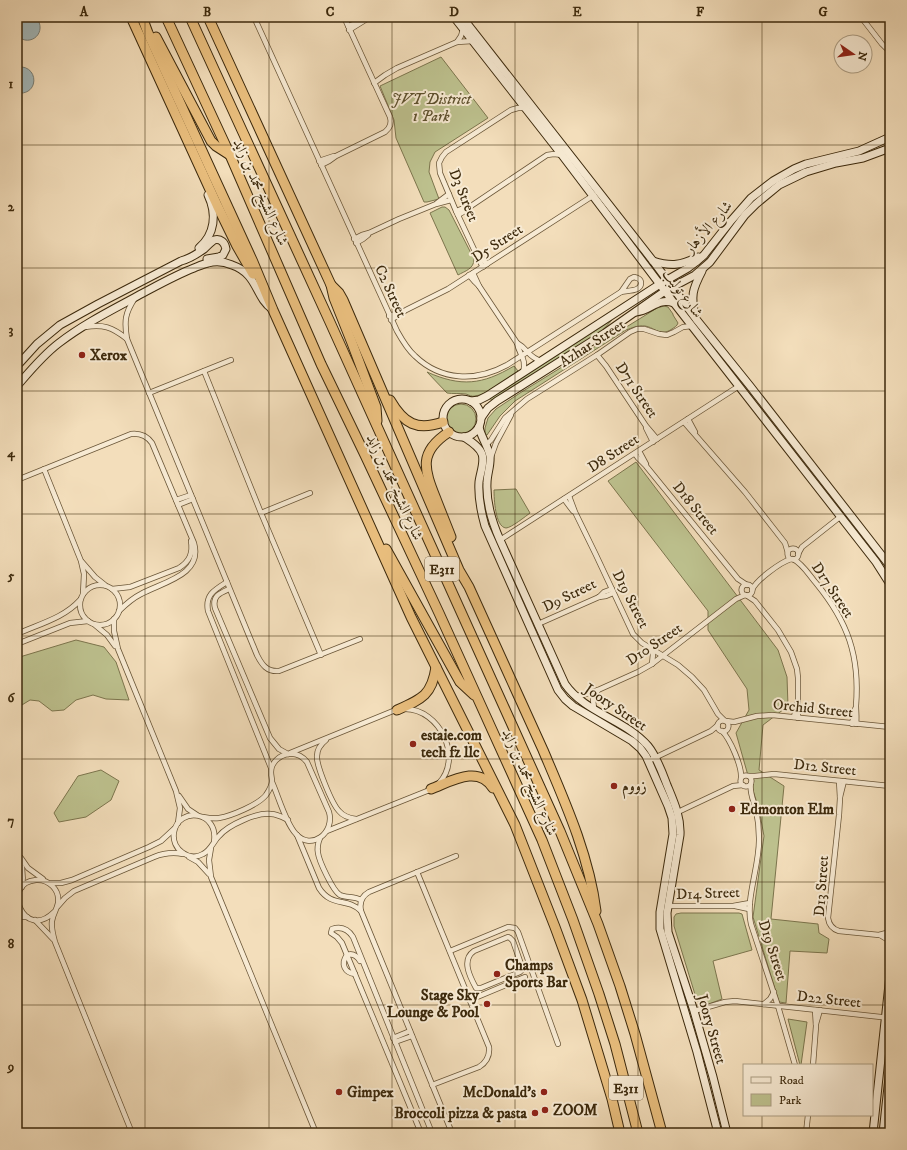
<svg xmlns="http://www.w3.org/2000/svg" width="907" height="1150" font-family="'IM FELL DW Pica',Amiri,serif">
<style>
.green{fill:#bdc18e;stroke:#7c754d}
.water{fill:#a2b9bc;stroke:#797f76}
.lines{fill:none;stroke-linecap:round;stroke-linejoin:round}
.street-casing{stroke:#6a5638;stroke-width:6}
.secondary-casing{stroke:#3c290c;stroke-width:9}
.highway-casing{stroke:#3c290c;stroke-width:11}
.street{stroke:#f7ead3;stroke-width:4.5}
.secondary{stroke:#f7ead3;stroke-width:7}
.highway{stroke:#eabf7e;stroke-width:9}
.grid{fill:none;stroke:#3c290c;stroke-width:1;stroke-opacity:0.55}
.poi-dot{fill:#8f2418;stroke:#f7ead3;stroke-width:1.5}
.labels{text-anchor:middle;stroke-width:4;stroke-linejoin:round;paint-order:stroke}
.shield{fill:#f7ead3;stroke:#746348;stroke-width:1}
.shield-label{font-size:14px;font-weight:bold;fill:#3c290c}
.park-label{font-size:15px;font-style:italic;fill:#5c4f2c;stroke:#f7ead3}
.street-label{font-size:15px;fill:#3c290c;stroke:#f7ead3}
.poi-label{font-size:15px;font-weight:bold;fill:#3c290c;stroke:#f7ead3;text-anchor:start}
.neatline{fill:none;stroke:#3c290c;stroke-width:1.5}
.grid-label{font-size:13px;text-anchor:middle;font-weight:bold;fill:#3c290c}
</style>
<rect width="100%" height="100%" fill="#f3debb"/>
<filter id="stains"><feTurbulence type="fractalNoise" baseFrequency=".005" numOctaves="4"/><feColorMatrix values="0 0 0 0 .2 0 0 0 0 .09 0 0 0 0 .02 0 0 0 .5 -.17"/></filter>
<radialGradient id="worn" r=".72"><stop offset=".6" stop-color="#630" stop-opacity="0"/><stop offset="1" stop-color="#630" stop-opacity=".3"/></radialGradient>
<g class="green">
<polygon points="441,57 488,118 435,152 430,162 429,172 439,199 427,202 424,202 396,138 394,120 380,86"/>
<path d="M442,207h3l4,3 25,49c0,10 -9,12 -16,16l-28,-62z"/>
<path d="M664,306l4,1 5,7v1l5,8c-1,3 -3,4 -6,6 -12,8 -16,-1 -27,-3 -7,-1 -13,2 -19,4l-111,71 -15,15 -13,19h-2v-7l3,-10 8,-9 24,-16 137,-85z"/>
<polygon points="612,320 602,331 492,401 490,398"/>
<path d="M514,366l4,5c-10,8 -31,24 -43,25 -3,1 -6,-1 -9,-2 -7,-1 -13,0 -19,-1l-20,-21c34,15 55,13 87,-6z"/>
<circle cx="461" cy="419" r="15"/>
<polygon points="636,462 778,650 787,677 788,706 763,725 759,770 784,786 771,919 818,924 819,933 829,939 827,953 790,951 786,1003 779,1002 753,917 764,836 759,809 747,772 736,733 749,710 747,689 708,630 708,611 608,481"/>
<path d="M516,489l14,24c-4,3 -19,15 -24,15 -11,-1 -12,-30 -12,-38z"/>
<polygon points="76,640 104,647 116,662 129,700 106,699 93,695 76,700 64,710 52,711 39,701 30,700 17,708 17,659 23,656"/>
<polygon points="101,770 119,781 111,800 86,817 59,822 54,813 78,776"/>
<polygon points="681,913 739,913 742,914 752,950 713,961 722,999 706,1005 697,1001 674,926 674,917 676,914"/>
<polygon points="788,1019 807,1022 801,1065 800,1065"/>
</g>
<g class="water">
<path d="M18,17h18c12,15 -5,31 -19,19v-18z"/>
<path d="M17,67c22,-3 23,29 0,26z"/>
</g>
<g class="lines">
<defs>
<g id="street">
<path d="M254,17l143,314c5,9 10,18 18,25 26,25 61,26 92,9l114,-73"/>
<polyline points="861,17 882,44 890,52"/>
<polyline points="348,26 361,21"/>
<polyline points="349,30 370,17"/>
<polyline points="457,42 461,36 463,29"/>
<polyline points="374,83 385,75 397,68 457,42 473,41"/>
<polyline points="319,161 334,156"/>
<path d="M321,165l8,-4 7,-5 49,-24c5,-4 7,-9 5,-15l-46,-100"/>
<polyline points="437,203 449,194"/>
<polyline points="456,211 469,206"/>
<polyline points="458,215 465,211 471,206 547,155 554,154 562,155"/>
<polyline points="354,239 362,235 369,233 399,219 436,204 451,200"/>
<polyline points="356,243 363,239 368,235"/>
<polyline points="477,253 487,264"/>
<polyline points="483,267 479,260 456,211 440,173 439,163 442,157 446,152 511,110 518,108 525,108"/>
<polyline points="473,273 479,286"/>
<path d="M469,275l6,7 4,4 38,57c11,6 11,14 24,18"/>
<path d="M634,277c4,1 7,2 7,6 0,9 -14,7 -20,9l9,-13z"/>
<path d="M135,298c-10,15 -11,23 -8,41l130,316c5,10 10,17 22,16l81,-32"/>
<polyline points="389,316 404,311"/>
<polyline points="391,320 406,310 448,289 594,195"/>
<path d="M85,327c18,-3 27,0 42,12"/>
<path d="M517,343c2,12 10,15 6,30"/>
<polyline points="597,355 606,366 646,426 657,439"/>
<polyline points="204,371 261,513 321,655"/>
<polyline points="149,393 231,360"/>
<polyline points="688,419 695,432"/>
<polyline points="684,422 745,492 785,543 788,553"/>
<polyline points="646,428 653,442"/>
<polyline points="486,445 491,440 505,418 527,399 597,355 630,332 637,329 644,329 659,334 667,335 674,332 683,327 692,326"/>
<polyline points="639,451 646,464"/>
<polyline points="635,454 638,458 646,466 738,579 747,585"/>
<polyline points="491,457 496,443 511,415"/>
<polyline points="44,469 81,561 84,574 83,594"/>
<path d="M17,480l114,-46c9,-1 16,2 21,9l42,100c9,32 -31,39 -53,51 -8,4 -15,10 -22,17"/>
<polyline points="569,496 575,512 596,555 633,634 642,643 678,665 692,677 704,690 718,714 725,721"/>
<polyline points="564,499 573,511"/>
<polyline points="176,500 191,495"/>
<polyline points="178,505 193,499"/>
<polyline points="261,513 310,493"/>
<polyline points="500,540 739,386"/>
<circle cx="793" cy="554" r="5.5"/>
<polyline points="798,554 802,547 840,517"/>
<path d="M793,559c10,5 16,16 23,24 32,39 44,73 40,123 0,6 1,12 0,18"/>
<polyline points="82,562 95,577 105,585"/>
<path d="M227,582c-13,8 -22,13 -19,29l63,157"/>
<circle cx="747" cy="590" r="5.5"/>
<circle cx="100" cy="605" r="20"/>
<path d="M112,589l18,-2 49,-19c11,-7 14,-15 12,-27"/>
<path d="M229,589c-9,4 -17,7 -14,19l55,130 9,11 9,5"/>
<path d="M752,590c4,-10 29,-28 39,-31"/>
<polyline points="746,595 755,601 778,630 791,652 797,669 798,678 798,718"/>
<polyline points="599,597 606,596 613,593"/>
<polyline points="114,619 114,631 118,649 176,791 180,808 178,823"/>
<polyline points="538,624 599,597 604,592 612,589"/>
<polyline points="95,625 107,635 115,646"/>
<path d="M17,634c22,-10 47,-16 63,-34"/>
<polyline points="17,644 70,623 88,621"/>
<polyline points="651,648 653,654 652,664"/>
<polyline points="575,696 583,695 598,690"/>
<path d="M405,709c35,0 58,49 34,74"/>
<polyline points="594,709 593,699 598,690 638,672 652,664 736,599 745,595"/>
<polyline points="794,717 797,703"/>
<circle cx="723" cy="726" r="5.5"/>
<polyline points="726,721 734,722 757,716 772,715 890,727"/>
<polyline points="852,724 855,709"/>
<path d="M722,731c8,8 20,35 19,47"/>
<path d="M326,740c-5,4 -9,9 -9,16 -1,9 15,48 22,55 4,5 10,7 17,8"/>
<polyline points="290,753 398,709"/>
<polyline points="648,761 711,731 718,725"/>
<circle cx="746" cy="781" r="5.5"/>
<polyline points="749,776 755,776 774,774 890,786"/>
<path d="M839,781l1,17 -1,17 -11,103c1,7 4,11 11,13l40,4 11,-3"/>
<path d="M751,783c-2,10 3,18 5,27 2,9 3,19 3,28 1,27 -14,61 -8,86l27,82 17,59"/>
<polyline points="179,796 188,809 197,815"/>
<polyline points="840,797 844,781"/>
<polyline points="678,812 733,786 743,785"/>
<path d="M203,817c5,1 10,2 16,1 12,-2 39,-13 47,-23 2,-3 6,-9 6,-14 0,-3 -1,-5 -1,-9 0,-9 8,-17 18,-18 8,-1 13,2 18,8l22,50c6,21 -18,39 -33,22 -10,-10 -18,-39 -24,-52"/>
<polyline points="327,831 432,789"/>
<path d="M297,835l22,53c13,20 28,9 42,23"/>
<path d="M320,838c-2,5 -3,10 -2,15 1,8 15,38 22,42 6,3 14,1 21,5"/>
<path d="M214,842c5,-31 -35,-36 -40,-10 -3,17 15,30 29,22 8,-4 10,-12 16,-18 9,-11 38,-24 52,-22 6,0 11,3 17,6"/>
<polyline points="211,848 209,860 211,877 316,1133"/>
<path d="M17,850c5,12 7,24 5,37"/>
<polyline points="189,857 198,862 209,874"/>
<polyline points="21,858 28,868 43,879"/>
<path d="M417,872l72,175c1,9 -2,15 -10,20l-47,18"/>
<polyline points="50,883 61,883 72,880 149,847 161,841 174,829"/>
<path d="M58,906l7,-8 9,-7 80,-34c10,-4 19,-5 29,-3"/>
<polyline points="668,906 733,906 744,904 750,903"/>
<polyline points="735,906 749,909"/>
<path d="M54,912c-30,30 -54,-29 -18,-32 13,-1 24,10 22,23 -1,6 -5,11 -6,18 -1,7 1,14 3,21l77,191"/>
<polyline points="17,917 27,917"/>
<polyline points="35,920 53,939"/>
<polyline points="880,935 890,941"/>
<path d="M508,937l2,1 3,3 9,26v3l-2,2 -39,16h-5c-6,-11 -15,-28 -2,-37z"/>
<polyline points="450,951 508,927 515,928 518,932 558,1044"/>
<path d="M355,974c-10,-1 -15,-10 -8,-19 6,-2 10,1 13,6"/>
<polyline points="470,1000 525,977"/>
<polyline points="764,1004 770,999 774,992"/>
<polyline points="694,1011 725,1002 735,1001 890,1018"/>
<polyline points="816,1024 820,1010"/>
<polyline points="393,1038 410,1031"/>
<polyline points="395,1042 412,1036"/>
<polyline points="813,1065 816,1026 815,1010"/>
<path d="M421,1133l-79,-190 -5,-6 -6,-4 1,-4c9,-3 16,0 21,8l79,196"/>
<path d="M452,1133l-91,-222c-2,-9 1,-15 8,-19l87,-36"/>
<polyline points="806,1133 808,1115"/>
</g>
<g id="secondary">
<polyline points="454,17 562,155 674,303 876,562 890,584"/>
<polyline points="462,17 653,261 696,319 750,386 890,566"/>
<path d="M199,248c16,-14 18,-34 9,-53"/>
<path d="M653,261c19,6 28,4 45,-4"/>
<path d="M636,312c15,-1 21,-15 38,-9"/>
<path d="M695,316c-4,-20 -3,-26 7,-45"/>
<path d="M17,366l20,-22 23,-19 38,-21 83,-43c8,-2 16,-7 23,-12 3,-3 7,-7 10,-9 7,-2 11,3 12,9l-3,6 -4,2 -12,2"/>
<path d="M17,386c13,-15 26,-31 42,-43 26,-20 55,-34 84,-50 17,-9 33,-18 51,-25 5,-2 9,-4 14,-5 8,-2 17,-1 24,2 26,9 23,32 40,44"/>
<circle cx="462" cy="418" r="19"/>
<polyline points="471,401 479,400 487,396 660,284 688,268 696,262 704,255 730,222 751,198 773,181 794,169 806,164 859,151 890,137"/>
<polyline points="481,418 488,408 497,401 605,333 665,291 695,275 710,262 745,215 756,204 779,185 806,172 836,163 863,158 890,148"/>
<path d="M479,427c2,10 9,19 11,29 1,9 -3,18 -3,27 -1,21 5,39 13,57l65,144c20,29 61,36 83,62 9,11 14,26 19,39 7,17 14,32 13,50l-13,78 1,19 26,79 19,66 14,56"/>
<path d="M464,437c6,4 15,9 18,17 3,8 -2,19 -3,28 -1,15 2,30 6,44l73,164 7,9 8,7 59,35 8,7 6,8 22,50 4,12 1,16 -13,78v17l37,123 21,81"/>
<polyline points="873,1133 890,975"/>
<polyline points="883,1133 890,1068"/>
</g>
<g id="highway">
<polyline points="131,17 217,205 237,246 253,274"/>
<polyline points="142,17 148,33 253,262 273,310 411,617 515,825 555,927 582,1000 612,1099 620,1133"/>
<polyline points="166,17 230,155 321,364 365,455 439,613 542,840 573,920 599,994 615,1044 638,1133"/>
<polyline points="190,17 329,320 560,831 598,924 620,986 635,1034 662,1133"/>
<polyline points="208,17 331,285 334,298 352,343 376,407 377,421"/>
<polyline points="156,37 211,141 216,146 230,155"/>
<path d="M331,285l8,8 4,7 116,270 10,17c25,54 49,109 74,163 22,52 46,105 53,161"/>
<path d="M390,400c14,24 27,31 53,22"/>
<path d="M449,432c-31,20 -25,37 -13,67 5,13 10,25 15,38"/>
<polyline points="386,549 460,682 474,695"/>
<path d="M397,710c25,-11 35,-15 39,-43"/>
<path d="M431,789c19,-7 47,-25 62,-1"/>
</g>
</defs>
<use href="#street" class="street-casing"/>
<use href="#secondary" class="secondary-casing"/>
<use href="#highway" class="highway-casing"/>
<use href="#street" class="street"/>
<use href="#secondary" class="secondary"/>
<use href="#highway" class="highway"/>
</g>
<path class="grid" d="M145,17v1116M269,17v1116M392,17v1116M515,17v1116M638,17v1116M762,17v1048M17,145h873M17,268h873M17,391h873M17,514h873M17,636h873M17,759h873M17,882h873M17,1005h873M762,1115v18"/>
<g class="poi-dot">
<circle cx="82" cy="355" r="4"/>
<circle cx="413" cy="744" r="4"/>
<circle cx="614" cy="786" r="4"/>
<circle cx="732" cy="809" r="4"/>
<circle cx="497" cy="974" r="4"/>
<circle cx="487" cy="1004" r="4"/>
<circle cx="339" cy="1092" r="4"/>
<circle cx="544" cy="1092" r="4"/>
<circle cx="545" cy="1110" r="4"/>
<circle cx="535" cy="1113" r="4"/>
</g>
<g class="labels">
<g class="shield">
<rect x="425" y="557" width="34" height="24" rx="3"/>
<rect x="609" y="1076" width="34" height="24" rx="3"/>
</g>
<g class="shield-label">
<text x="442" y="574">E311</text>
<text x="626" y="1093">E311</text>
</g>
<g class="park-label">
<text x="431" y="104">JVT District<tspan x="431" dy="17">1 Park</tspan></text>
</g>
<g class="street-label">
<text transform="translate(261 192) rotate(66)" y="5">شارع الشيخ محمد بن زايد</text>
<text transform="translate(464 195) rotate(68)" y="5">D3 Street</text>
<text transform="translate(708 227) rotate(-49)" y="5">شارع الأزهار</text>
<text transform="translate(497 243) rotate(-33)" y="5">D5 Street</text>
<text transform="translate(391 291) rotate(65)" y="5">C2 Street</text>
<text transform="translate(683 293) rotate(53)" y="5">شارع توليب</text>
<text transform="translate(592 343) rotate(-33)" y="5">Azhar Street</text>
<text transform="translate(637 390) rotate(56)" y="5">D71 Street</text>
<text transform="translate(613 453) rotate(-33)" y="5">D8 Street</text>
<text transform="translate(395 487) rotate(65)" y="5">شارع الشيخ محمد بن زايد</text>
<text transform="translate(696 508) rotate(51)" y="5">D18 Street</text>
<text transform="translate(833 590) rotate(56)" y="5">D17 Street</text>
<text transform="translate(569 595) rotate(-26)" y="5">D9 Street</text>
<text transform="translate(631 599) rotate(63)" y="5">D19 Street</text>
<text transform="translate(654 644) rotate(-34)" y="5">D10 Street</text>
<text transform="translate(616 707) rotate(34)" y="5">Joory Street</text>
<text transform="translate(813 708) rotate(6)" y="5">Orchid Street</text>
<text transform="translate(825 767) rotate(6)" y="5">D12 Street</text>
<text transform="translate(530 782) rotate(66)" y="5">شارع الشيخ محمد بن زايد</text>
<text transform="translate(821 886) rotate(-86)" y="5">D13 Street</text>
<text transform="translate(708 893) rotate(-2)" y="5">D14 Street</text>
<text transform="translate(773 950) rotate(72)" y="5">D19 Street</text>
<text transform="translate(829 999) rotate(6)" y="5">D22 Street</text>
<text transform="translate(712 1029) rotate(74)" y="5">Joory Street</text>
</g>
<g class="poi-label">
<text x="90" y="360">Xerox</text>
<text x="421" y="740">estaie.com<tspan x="421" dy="17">tech fz llc</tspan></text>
<text x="622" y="791">زووم</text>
<text x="740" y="814">Edmonton Elm</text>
<text x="505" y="970">Champs<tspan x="505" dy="17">Sports Bar</tspan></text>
<text x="479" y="1000" text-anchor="end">Stage Sky<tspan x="479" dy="17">Lounge &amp; Pool</tspan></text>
<text x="347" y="1097">Gimpex</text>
<text x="536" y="1097" text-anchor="end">McDonald's</text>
<text x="553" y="1115">ZOOM</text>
<text x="527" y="1118" text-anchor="end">Broccoli pizza &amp; pasta</text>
</g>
</g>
<rect width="907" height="1150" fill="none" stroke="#f3debb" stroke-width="44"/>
<rect x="743" y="1064" width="130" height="52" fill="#f7ead3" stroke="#ac9d83"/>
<rect x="751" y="1077" width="20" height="6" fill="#f7ead3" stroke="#ac9d83"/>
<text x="779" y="1084" font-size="12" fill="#3c290c">Road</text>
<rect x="751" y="1094" width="20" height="12" fill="#bdc18e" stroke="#ac9d83"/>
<text x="779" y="1104" font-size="12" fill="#3c290c">Park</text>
<g transform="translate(853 54) rotate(103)"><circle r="19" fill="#f7ead3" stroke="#ac9d83"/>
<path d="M0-3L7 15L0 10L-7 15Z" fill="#8f2418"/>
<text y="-6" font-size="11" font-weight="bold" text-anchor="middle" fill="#3c290c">N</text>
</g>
<rect x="22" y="22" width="863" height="1106" class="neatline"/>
<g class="grid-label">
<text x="84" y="16">A</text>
<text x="207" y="16">B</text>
<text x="330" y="16">C</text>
<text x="454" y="16">D</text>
<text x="577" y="16">E</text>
<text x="700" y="16">F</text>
<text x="823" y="16">G</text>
<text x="11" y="88">1</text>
<text x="11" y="211">2</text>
<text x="11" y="334">3</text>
<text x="11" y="457">4</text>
<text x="11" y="580">5</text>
<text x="11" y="702">6</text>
<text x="11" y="825">7</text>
<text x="11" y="948">8</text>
<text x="11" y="1071">9</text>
</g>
<rect width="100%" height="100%" filter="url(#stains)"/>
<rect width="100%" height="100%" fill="url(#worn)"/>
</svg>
